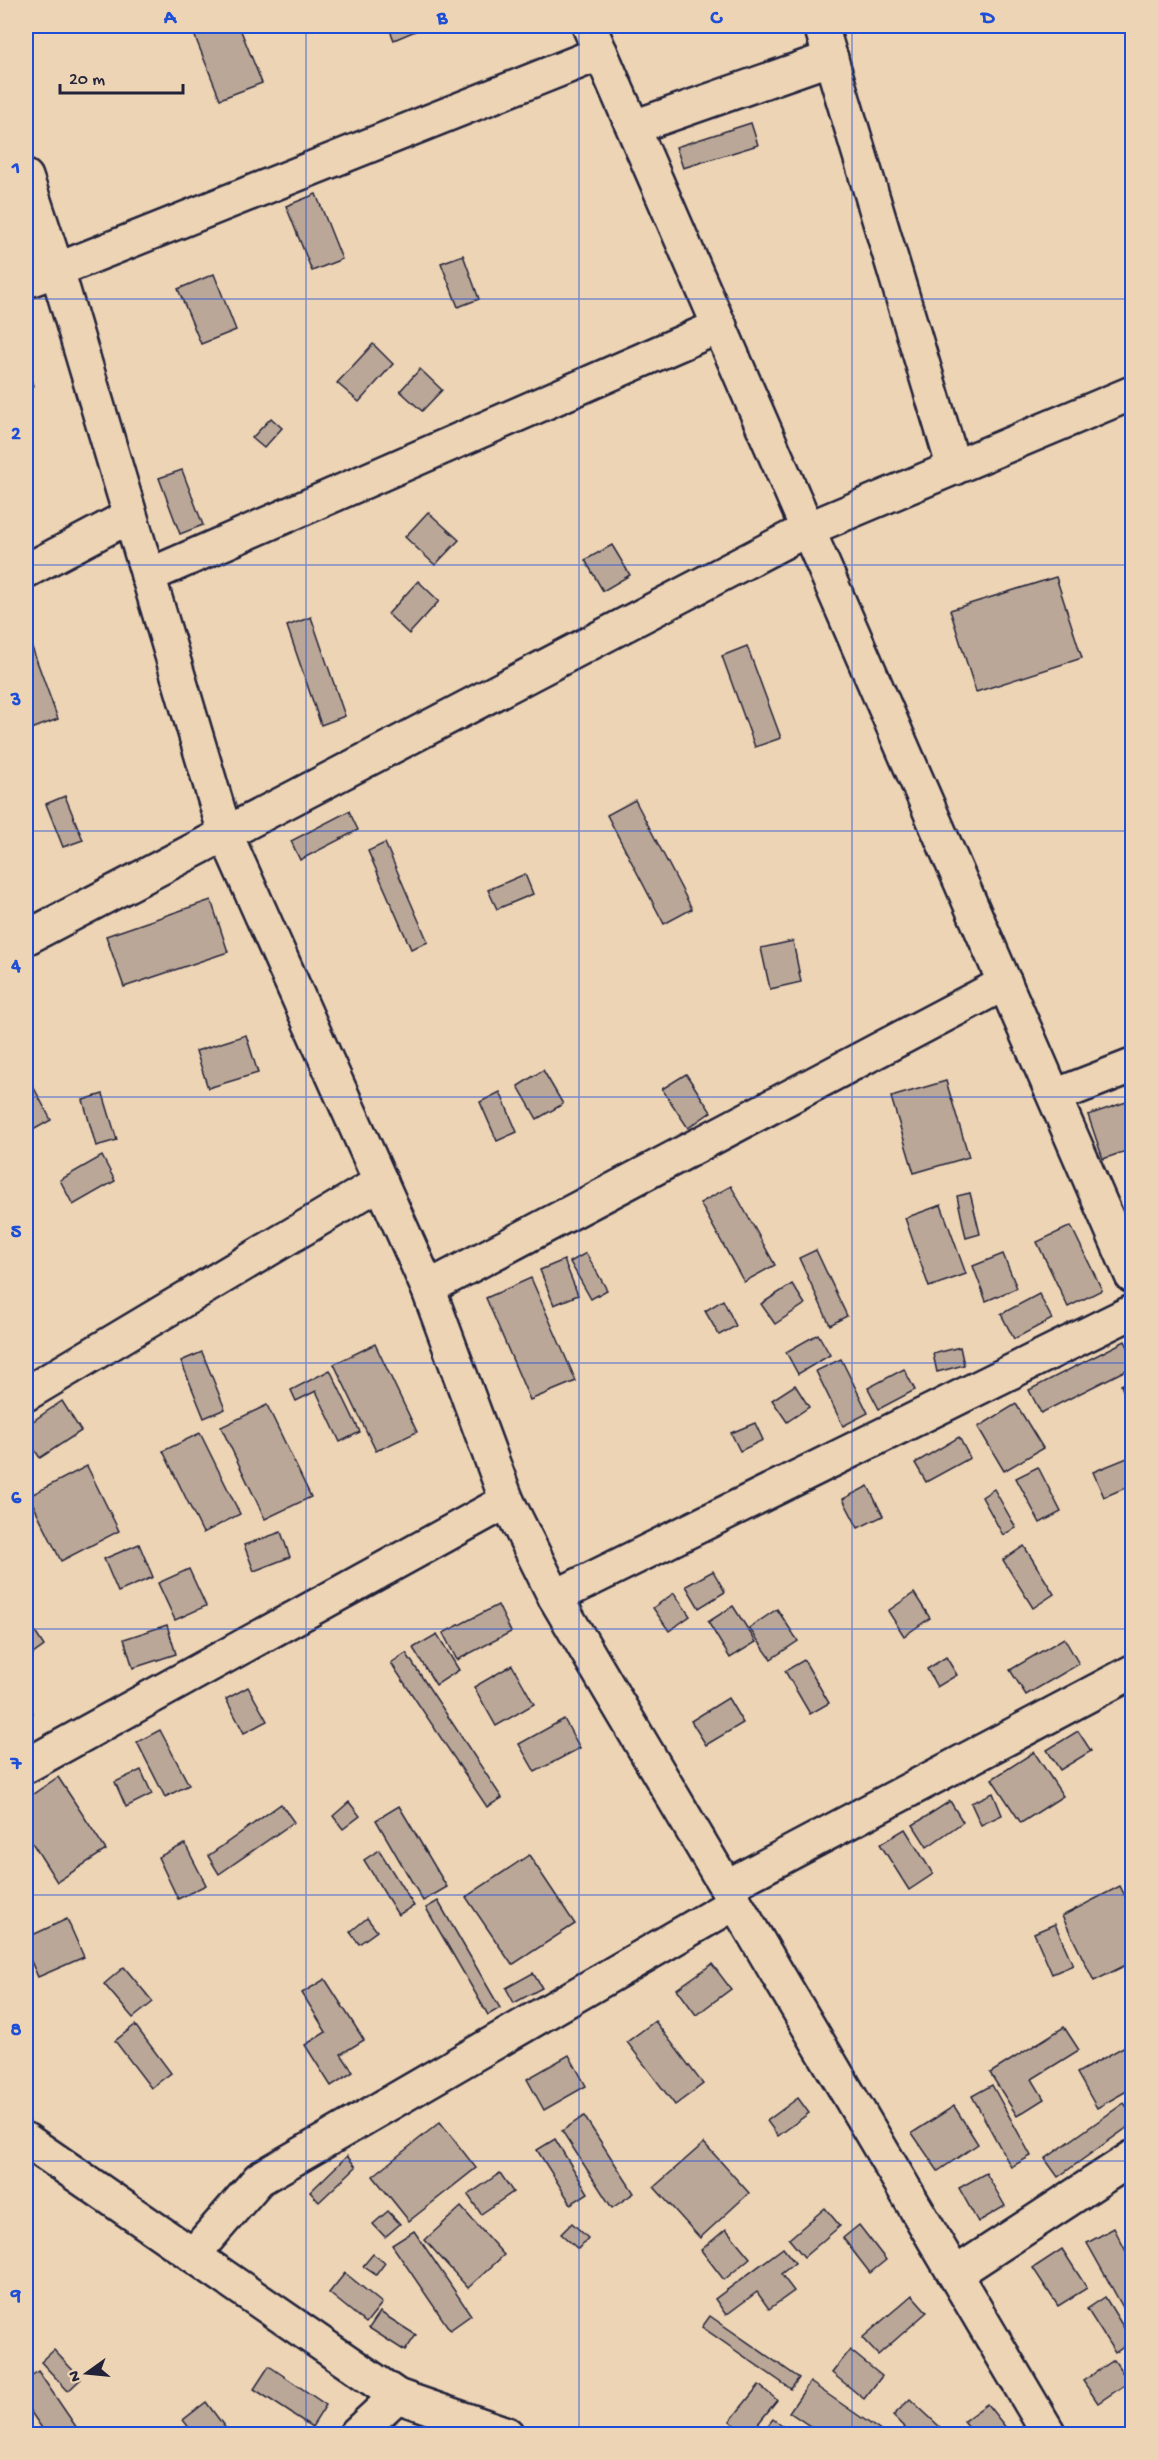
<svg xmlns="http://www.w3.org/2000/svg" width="1158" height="2460" font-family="'Gochi Hand',sans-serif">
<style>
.building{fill:#baa797;stroke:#22223b;stroke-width:1.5}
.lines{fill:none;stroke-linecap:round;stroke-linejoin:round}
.street-casing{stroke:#22223b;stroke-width:38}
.secondary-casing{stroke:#22223b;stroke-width:38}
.street{stroke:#edd4b5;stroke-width:33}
.secondary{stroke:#edd4b5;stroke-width:33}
.grid{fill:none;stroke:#1d4ed8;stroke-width:1.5;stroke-opacity:0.55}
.neatline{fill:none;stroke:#1d4ed8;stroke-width:2}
.grid-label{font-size:20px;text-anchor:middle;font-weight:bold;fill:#1d4ed8}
</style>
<rect width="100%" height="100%" fill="#edd4b5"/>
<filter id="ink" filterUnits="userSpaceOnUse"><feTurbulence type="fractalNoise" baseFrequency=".0167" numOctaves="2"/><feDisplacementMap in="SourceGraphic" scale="12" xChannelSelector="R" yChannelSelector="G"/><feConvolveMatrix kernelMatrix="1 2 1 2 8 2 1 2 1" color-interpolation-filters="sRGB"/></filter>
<g filter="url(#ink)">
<g class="building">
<polygon points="201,26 239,26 262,83 220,99 192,29"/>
<polygon points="388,26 418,26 420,29 394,40"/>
<polygon points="751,123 758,145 683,168 676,147"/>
<polygon points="316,194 342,259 312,271 286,206"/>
<polygon points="463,255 479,299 458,307 441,263"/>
<polygon points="214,274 236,330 201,344 178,289"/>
<polygon points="373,344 393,364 359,402 337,383"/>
<polygon points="26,363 33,386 26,389"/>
<polygon points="420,369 442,390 422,411 400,391"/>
<polygon points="271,418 282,428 264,448 252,438"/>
<polygon points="182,470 203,525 180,534 159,478"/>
<polygon points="428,512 459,540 435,565 405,537"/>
<polygon points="612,545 630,575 603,591 585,560"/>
<polygon points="1056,577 1082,658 976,692 950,610"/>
<polygon points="418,581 439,601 409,634 388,614"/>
<polygon points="311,617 345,716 321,725 287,626"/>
<polygon points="26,631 58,719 26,731"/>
<polygon points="747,646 781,738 755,747 722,656"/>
<polygon points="65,796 83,840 63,847 46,804"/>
<polygon points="635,800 692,909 664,924 607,815"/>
<polygon points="349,811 358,830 300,860 291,841"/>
<polygon points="385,843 428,942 411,949 368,851"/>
<polygon points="525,874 533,894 497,909 488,890"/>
<polygon points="211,900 228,952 124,987 106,936"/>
<polygon points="793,941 801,982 770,989 761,948"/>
<polygon points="246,1035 258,1073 208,1088 196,1051"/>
<polygon points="543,1070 563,1104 537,1119 518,1086"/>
<polygon points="26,1073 51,1120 26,1134"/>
<polygon points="686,1074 711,1112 688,1128 662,1089"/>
<polygon points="946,1081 969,1157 914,1173 891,1097"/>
<polygon points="500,1092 517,1132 497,1141 480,1102"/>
<polygon points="103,1094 117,1140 96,1146 83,1100"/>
<polygon points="1132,1100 1132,1149 1103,1159 1088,1115"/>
<polygon points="102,1156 115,1181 73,1205 60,1180"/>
<polygon points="731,1186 775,1265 744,1282 700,1203"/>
<polygon points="970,1193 980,1234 966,1238 957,1196"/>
<polygon points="941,1205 966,1274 929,1287 905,1218"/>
<polygon points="1071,1226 1102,1290 1068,1307 1037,1242"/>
<polygon points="816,1250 847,1316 830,1325 799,1258"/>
<polygon points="586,1253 607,1290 591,1299 570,1262"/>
<polygon points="1003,1254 1017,1288 986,1301 973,1266"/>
<polygon points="564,1260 578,1295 554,1305 540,1270"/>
<polygon points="531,1278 576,1381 530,1400 486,1298"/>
<polygon points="792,1284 805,1304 775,1324 761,1304"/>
<polygon points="1039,1294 1052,1319 1014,1339 1001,1314"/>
<polygon points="723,1300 736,1326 719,1335 705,1311"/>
<polygon points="818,1334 830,1355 798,1374 786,1352"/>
<polygon points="1125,1341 1132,1355 1132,1367 1041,1413 1029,1390"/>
<polygon points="375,1344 417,1432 376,1451 334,1364"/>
<polygon points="960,1347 964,1365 937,1372 933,1354"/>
<polygon points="202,1352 225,1409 204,1418 181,1361"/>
<polygon points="841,1359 868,1413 843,1426 816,1371"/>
<polygon points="904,1369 915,1390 879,1409 868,1388"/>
<polygon points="330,1370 360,1432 340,1442 316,1391 296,1401 291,1390"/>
<polygon points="1132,1380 1132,1416 1121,1385"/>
<polygon points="795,1385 809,1407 787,1422 772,1400"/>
<polygon points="62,1401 81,1431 40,1458 32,1446 26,1451 26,1426"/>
<polygon points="1016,1404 1043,1448 1004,1471 978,1427"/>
<polygon points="267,1405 311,1497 265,1519 221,1427"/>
<polygon points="755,1423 763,1440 740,1451 731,1433"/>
<polygon points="200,1433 240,1514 203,1533 163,1451"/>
<polygon points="959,1437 970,1458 926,1482 915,1463"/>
<polygon points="1132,1456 1132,1485 1104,1497 1093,1472"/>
<polygon points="87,1466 119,1531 61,1561 29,1496"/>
<polygon points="1038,1467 1061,1512 1040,1523 1016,1478"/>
<polygon points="868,1486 883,1516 858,1528 843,1499"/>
<polygon points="994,1489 1016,1528 1003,1535 982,1497"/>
<polygon points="281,1532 290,1557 254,1571 244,1545"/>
<polygon points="139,1544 153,1577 118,1592 104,1559"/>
<polygon points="1024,1546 1054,1594 1033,1608 1003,1560"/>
<polygon points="189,1569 206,1606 175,1620 158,1583"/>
<polygon points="713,1571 725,1592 699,1608 686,1586"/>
<polygon points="674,1593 690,1616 669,1631 653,1608"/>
<polygon points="914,1593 930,1618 904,1636 888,1611"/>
<polygon points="498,1605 511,1632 457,1660 443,1633"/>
<polygon points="733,1606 756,1642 730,1658 708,1622"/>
<polygon points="777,1609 798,1641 771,1659 749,1628"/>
<polygon points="26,1618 44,1646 26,1659"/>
<polygon points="167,1625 176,1654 133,1668 124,1639"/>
<polygon points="437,1634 459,1670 436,1685 413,1648"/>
<polygon points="1064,1638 1079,1664 1026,1695 1010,1670"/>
<polygon points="406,1653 502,1798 487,1807 391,1663"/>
<polygon points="946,1657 957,1675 937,1687 927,1669"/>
<polygon points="804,1660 829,1703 810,1714 785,1671"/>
<polygon points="512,1665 534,1704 496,1726 474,1687"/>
<polygon points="248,1687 267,1721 244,1733 226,1699"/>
<polygon points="728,1698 743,1723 706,1745 691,1721"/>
<polygon points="26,1701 33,1713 26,1717"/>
<polygon points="564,1719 580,1748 535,1772 519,1744"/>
<polygon points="160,1730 189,1785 165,1797 137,1742"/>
<polygon points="1078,1731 1091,1751 1060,1770 1047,1750"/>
<polygon points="1034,1752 1063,1796 1021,1823 992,1779"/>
<polygon points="141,1770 152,1794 126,1807 115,1782"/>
<polygon points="58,1777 106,1850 57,1882 26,1833 26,1799"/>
<polygon points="993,1793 1002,1815 981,1825 971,1803"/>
<polygon points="950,1801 963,1822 927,1847 913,1825"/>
<polygon points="349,1802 360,1816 343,1829 333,1816"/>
<polygon points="281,1804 294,1822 219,1874 208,1856"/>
<polygon points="399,1806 447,1887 423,1901 376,1820"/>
<polygon points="905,1829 933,1874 909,1890 880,1844"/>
<polygon points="185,1844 206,1885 178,1899 158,1857"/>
<polygon points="379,1850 414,1906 398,1915 364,1860"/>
<polygon points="529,1855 575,1924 512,1965 466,1897"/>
<polygon points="1120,1886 1132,1910 1132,1962 1094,1981 1062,1916"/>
<polygon points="438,1901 500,2008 488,2015 426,1908"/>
<polygon points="367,1918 377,1931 359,1944 350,1932"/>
<polygon points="67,1919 84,1957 38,1977 26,1950 26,1938"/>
<polygon points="1055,1924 1073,1965 1052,1974 1034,1933"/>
<polygon points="712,1964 731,1989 696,2015 677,1989"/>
<polygon points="124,1967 153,2002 133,2018 104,1984"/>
<polygon points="533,1973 542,1988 514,2003 506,1988"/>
<polygon points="325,1979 364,2040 341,2054 353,2072 331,2086 305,2045 326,2032 302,1993"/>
<polygon points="655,2021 703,2084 675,2105 627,2042"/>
<polygon points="135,2025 171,2073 151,2088 115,2041"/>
<polygon points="1064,2027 1079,2050 1032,2079 1044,2099 1017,2116 990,2073"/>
<polygon points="1125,2046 1132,2059 1132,2088 1097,2108 1077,2073"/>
<polygon points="569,2055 586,2086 544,2110 527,2079"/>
<polygon points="992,2085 1031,2156 1011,2167 972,2096"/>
<polygon points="798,2098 809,2113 778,2136 767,2121"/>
<polygon points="1124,2103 1132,2114 1132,2124 1058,2177 1045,2159"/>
<polygon points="954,2106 978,2144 938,2171 912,2133"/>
<polygon points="584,2116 634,2193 612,2208 562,2131"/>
<polygon points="440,2122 476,2168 409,2221 373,2176"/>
<polygon points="555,2139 588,2193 571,2204 537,2150"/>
<polygon points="704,2143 749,2193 700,2238 654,2187"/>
<polygon points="347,2156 356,2167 319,2202 310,2192"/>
<polygon points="500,2173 513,2192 481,2214 468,2195"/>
<polygon points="986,2173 1005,2206 978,2222 959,2188"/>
<polygon points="461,2207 504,2255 468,2288 425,2240"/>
<polygon points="825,2208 840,2226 804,2257 789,2239"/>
<polygon points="388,2211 400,2224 385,2237 373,2224"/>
<polygon points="572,2223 588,2238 578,2249 561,2234"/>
<polygon points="859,2225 886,2260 870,2273 843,2238"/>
<polygon points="1114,2228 1132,2263 1132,2307 1125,2311 1087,2243"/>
<polygon points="726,2229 750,2258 724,2280 701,2250"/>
<polygon points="414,2231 471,2315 450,2330 392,2245"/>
<polygon points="783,2248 795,2263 781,2274 794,2291 769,2309 757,2292 726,2315 715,2299"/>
<polygon points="1062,2249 1087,2288 1058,2306 1033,2268"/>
<polygon points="373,2254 385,2263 376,2275 363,2266"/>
<polygon points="345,2273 382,2303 366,2323 329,2293"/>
<polygon points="912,2295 927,2312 878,2355 862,2338"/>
<polygon points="1105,2297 1132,2341 1115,2353 1087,2309"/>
<polygon points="380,2312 416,2335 405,2351 369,2328"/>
<polygon points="710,2316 799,2378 791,2389 702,2327"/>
<polygon points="54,2350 81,2379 68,2391 41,2362"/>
<polygon points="850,2350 882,2376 864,2399 832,2373"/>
<polygon points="1114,2360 1129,2382 1098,2403 1083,2381"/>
<polygon points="269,2366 326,2405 312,2427 254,2389"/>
<polygon points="38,2371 81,2434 46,2434 26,2405 26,2380"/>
<polygon points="810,2382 885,2434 822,2434 789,2412"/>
<polygon points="759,2385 777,2400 750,2434 745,2434 730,2421"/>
<polygon points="910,2399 940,2427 933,2434 911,2434 893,2416"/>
<polygon points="206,2402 230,2434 194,2434 183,2420"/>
<polygon points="987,2404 1011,2434 975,2434 964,2421"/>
<polygon points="773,2419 793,2434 761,2434"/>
</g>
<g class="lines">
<defs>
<g id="street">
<polyline points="589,26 1132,1276"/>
<polyline points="821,26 954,468"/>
<polyline points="601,53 57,270 225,833 428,1288 507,1501 555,1597 1049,2434"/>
<polyline points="634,127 831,58"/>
<polyline points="26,177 57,270 26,281"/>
<polyline points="26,571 130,516"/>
<polyline points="148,576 720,326"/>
<polyline points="26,938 808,529 1132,393"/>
<polyline points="1055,1096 1132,1066"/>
<polyline points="428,1288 1005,983"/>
<polyline points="26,1394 381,1182"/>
<polyline points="555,1597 1132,1312"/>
<polyline points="26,1766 507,1501"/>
<polyline points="726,1887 1132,1672"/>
<polyline points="193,2255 259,2179 735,1903"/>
<polyline points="955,2274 1132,2158"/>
<polyline points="356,2434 397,2396"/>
</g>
<polyline id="secondary" points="26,2140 397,2396 507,2434"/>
</defs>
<use href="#street" class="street-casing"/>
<use href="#secondary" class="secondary-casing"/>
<use href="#street" class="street"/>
<use href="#secondary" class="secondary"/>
</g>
</g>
<path class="grid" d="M306,26v2408M579,26v2408M852,26v2408M26,299h1106M26,565h1106M26,831h1106M26,1097h1106M26,1363h1106M26,1629h1106M26,1895h1106M26,2161h1106"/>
<rect width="1158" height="2460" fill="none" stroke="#edd4b5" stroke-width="66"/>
<g transform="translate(87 2373) rotate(255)" stroke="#edd4b5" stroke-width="4.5" paint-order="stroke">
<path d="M0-4.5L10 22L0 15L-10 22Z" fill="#22223b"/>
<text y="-9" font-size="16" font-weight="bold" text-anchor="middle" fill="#22223b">N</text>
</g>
<path d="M60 84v9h123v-9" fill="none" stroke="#22223b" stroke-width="3"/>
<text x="69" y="84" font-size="18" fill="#22223b" stroke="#edd4b5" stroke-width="4.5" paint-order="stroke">20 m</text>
<rect x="33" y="33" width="1092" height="2394" class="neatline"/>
<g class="grid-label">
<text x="170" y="23">A</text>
<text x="442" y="23">B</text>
<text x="716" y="23">C</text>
<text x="988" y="23">D</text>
<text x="16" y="173">1</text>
<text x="16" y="439">2</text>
<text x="16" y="705">3</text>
<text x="16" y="971">4</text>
<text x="16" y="1237">5</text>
<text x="16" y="1503">6</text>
<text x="16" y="1769">7</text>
<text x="16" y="2035">8</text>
<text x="16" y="2301">9</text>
</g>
</svg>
